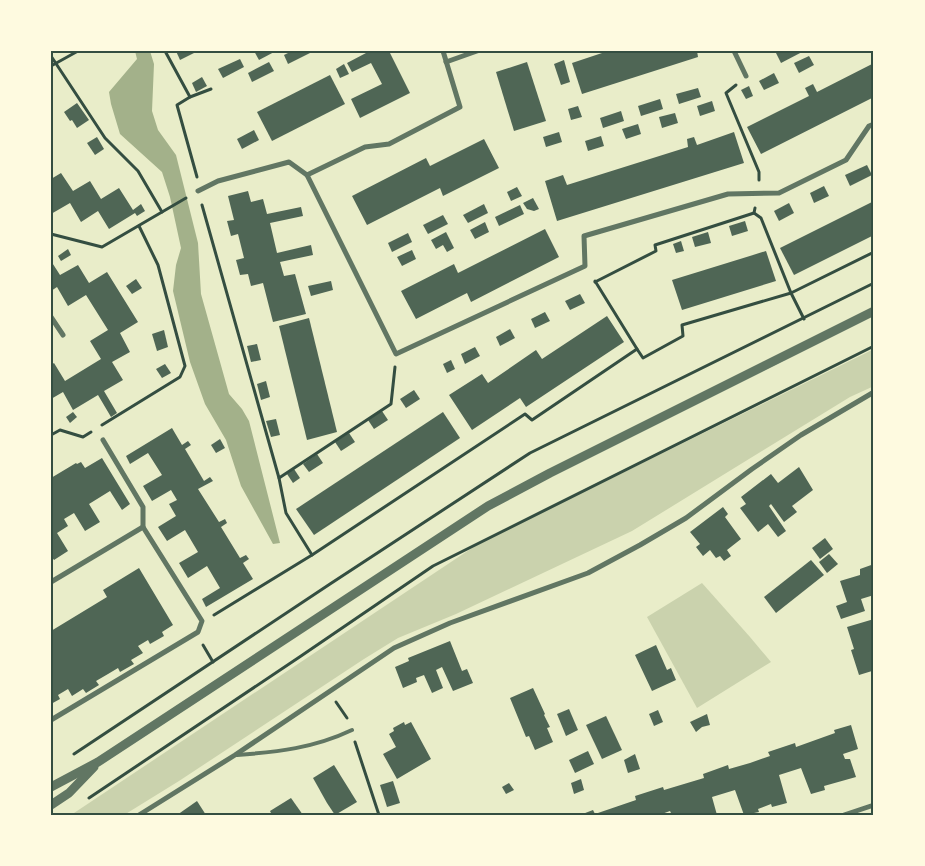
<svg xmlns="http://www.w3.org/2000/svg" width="925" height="866" font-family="'Titillium Web',sans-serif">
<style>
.green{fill:#cad2ad}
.water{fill:#a3b18a}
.building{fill:#4f6655}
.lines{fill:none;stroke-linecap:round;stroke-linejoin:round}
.path{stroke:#344e41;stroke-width:3}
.service{stroke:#617663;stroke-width:4}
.minor{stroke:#617663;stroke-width:5}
.tertiary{stroke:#617663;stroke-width:9}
.neatline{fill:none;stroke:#344e41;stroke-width:2}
</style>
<rect width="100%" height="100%" fill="#e9edc9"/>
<g class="green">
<polygon points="874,349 874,386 850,397 632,531 456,614 398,638 364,659 179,781 124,815 71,815 478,544"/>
<polygon points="702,583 750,637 771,662 697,708 647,617"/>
</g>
<polygon class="water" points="135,51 150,51 154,64 152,111 158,130 176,155 198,243 201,294 229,394 242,409 249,421 280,543 273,544 241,486 226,440 205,404 190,362 173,291 176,265 181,248 170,197 162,172 120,134 111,104 109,92 137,59"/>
<g class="building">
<polygon points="176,51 198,51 180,60"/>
<polygon points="254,51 276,51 259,60"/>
<polygon points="292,51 308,51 310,53 288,64 284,55"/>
<polygon points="365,51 389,51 410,93 360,118 351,99 382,84 371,63 352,72 347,63 366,53"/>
<polygon points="608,51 697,51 698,57 582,94 572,63"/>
<polygon points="775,51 804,51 781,63"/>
<polygon points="809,56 814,65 799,73 794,63"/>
<polygon points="240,59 244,67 223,78 218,69"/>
<polygon points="564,60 570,82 561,85 554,64"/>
<polygon points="269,62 274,71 252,82 248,73"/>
<polygon points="527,62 546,121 514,131 496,72"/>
<polygon points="874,63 874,97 761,154 747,127 809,96 805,88 813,84 817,92"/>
<polygon points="344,64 349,74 340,78 336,69"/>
<polygon points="774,73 779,83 764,90 759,81"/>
<polygon points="330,75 345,104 272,141 257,112"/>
<polygon points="202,77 207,86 196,92 192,83"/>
<polygon points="749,86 753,96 746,99 741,90"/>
<polygon points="698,88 701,97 679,104 676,94"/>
<polygon points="660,99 663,109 641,116 638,106"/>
<polygon points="712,101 715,111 700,116 697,106"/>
<polygon points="77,103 89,120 77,128 72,120 70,121 64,112"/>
<polygon points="578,106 582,117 571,120 568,109"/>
<polygon points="621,111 624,121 603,128 600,118"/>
<polygon points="675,113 678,123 662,128 659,117"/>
<polygon points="638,124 641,134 626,139 622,129"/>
<polygon points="254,130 259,140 242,149 237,139"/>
<polygon points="559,132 562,142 546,147 543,137"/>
<polygon points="734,132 744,163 557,221 545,181 563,175 567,185 688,147 687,139 694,137 697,145"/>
<polygon points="601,136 604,146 588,151 585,141"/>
<polygon points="97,137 104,149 95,155 87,143"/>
<polygon points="484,139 499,168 443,196 440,188 367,225 352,196 426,158 430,166"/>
<polygon points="867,165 872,175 850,186 845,175"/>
<polygon points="61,173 73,191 90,181 101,199 119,188 133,210 141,204 145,211 137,216 135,213 109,229 98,211 81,222 70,203 51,214 51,179"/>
<polygon points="824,186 829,196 814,203 810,193"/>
<polygon points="517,187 522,196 511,201 507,192"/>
<polygon points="248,191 251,202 263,199 267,214 301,207 303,216 270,223 277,253 311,245 313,255 280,262 284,276 295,274 306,314 273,322 263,283 251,286 248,274 240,275 236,260 244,258 238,234 231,236 227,221 234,220 228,196"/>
<polygon points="533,198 539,209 534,211 527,209 523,203"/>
<polygon points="874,201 874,235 794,275 780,248"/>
<polygon points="789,203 794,213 779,221 774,211"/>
<polygon points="484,204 488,213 468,223 463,215"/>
<polygon points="520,205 524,214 499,226 495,217"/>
<polygon points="443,215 448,224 428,234 423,225"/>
<polygon points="745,221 748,231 732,236 729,226"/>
<polygon points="485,222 489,232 475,239 470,230"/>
<polygon points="545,229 559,257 471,302 467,293 416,319 401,291 454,264 458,273"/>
<polygon points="446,232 454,248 447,252 443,245 436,249 431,240"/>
<polygon points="708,232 711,243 695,247 692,237"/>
<polygon points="408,233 412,242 392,252 388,243"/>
<polygon points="681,241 684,251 676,253 673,244"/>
<polygon points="68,249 71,255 61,261 58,256"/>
<polygon points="412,250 416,259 402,266 397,257"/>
<polygon points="766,251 776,281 682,310 672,280"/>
<polygon points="51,261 60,275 78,265 89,283 107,272 138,322 120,333 130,352 112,362 123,380 104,391 117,413 111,417 98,395 73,410 63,392 51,399 51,365 54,363 65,381 101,359 90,341 108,330 86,295 68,306 57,287 51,291"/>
<polygon points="136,279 142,288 132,294 126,286"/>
<polygon points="331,281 333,290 311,296 308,286"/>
<polygon points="580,294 585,303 570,310 565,301"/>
<polygon points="545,312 550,321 535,328 531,319"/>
<polygon points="607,316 624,342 526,407 520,398 472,430 449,395 482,374 488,383 536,350 542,359"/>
<polygon points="309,318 337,432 307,440 279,326"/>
<polygon points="510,329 515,338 500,346 496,337"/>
<polygon points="164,330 168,347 157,351 152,334"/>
<polygon points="257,344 261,360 251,362 247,346"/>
<polygon points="475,347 480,356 465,364 461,354"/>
<polygon points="451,360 455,369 447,373 443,364"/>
<polygon points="165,364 171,373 162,378 156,369"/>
<polygon points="266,381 270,397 261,400 257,384"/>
<polygon points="414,390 420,399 406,408 400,399"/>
<polygon points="382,411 388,420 374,429 368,420"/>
<polygon points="73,412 77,417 70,423 66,417"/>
<polygon points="443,412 460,438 314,535 296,509"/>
<polygon points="276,419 280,435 271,437 266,421"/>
<polygon points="172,428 182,445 188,441 191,445 185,449 204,481 210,477 213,481 198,489 219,522 225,519 227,523 221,527 240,558 246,555 249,559 243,563 253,579 206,607 202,599 220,588 207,566 188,578 179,563 198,552 185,530 167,541 158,527 176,516 169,504 177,500 171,490 152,501 143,486 162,475 148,453 130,464 126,456"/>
<polygon points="349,433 355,442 341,451 335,442"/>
<polygon points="220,439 225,448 216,453 211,445"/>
<polygon points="317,454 323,463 309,472 303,464"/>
<polygon points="102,458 130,504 122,510 110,491 89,504 100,522 85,531 74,513 64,519 68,526 57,533 68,551 54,560 51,556 51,478 76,463 77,464 81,462 85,468"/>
<polygon points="799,467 813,490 792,506 797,512 784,522 771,504 769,506 786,531 778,537 768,524 758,532 740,508 746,504 741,497 771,474 778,483"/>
<polygon points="294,469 300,478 293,483 287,474"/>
<polygon points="723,507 728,514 725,517 741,539 727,550 731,556 724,561 720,556 716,558 710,550 703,556 696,547 700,544 690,532"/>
<polygon points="825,538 833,549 820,559 812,548"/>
<polygon points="829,554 838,564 827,573 819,562"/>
<polygon points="811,560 824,575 776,613 764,597"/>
<polygon points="874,564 874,595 861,599 865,611 841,619 836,606 847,602 840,581 860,575 860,569"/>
<polygon points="139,568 173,625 162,632 164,636 150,644 148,640 138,646 143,653 131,660 134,664 120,672 118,668 108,674 96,681 99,685 86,693 83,689 72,696 68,689 58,695 60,699 51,704 51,631 107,597 103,590"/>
<polygon points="874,619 874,677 872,671 859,675 851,650 854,649 847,627"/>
<polygon points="450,641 462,671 467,669 473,683 453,691 442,667 436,670 443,688 432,693 424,675 416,678 417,682 403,688 395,667 409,661 408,658"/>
<polygon points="656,645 667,670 671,668 676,680 652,691 635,655"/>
<polygon points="533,688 545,714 544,715 550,727 547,728 553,742 535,750 529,736 526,737 510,698"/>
<polygon points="569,709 578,730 566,736 557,714"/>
<polygon points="658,710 663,722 654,726 649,714"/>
<polygon points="707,714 710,725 702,727 696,732 690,722"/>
<polygon points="606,716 622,750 602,759 586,725"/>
<polygon points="404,722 405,725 411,722 431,759 397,779 383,754 396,747 389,734 394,731 393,728"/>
<polygon points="851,725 858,749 843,754 845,759 850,759 856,777 824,786 825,790 811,794 801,768 779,775 787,803 772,807 771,804 758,809 759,812 744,815 735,790 712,797 717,815 672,815 670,811 659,815 580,815 593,810 595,814 636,800 635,796 663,787 664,790 704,778 703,774 728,765 729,769 750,763 770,756 768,752 795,743 796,747 835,733 834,730"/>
<polygon points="588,751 594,764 575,773 569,760"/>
<polygon points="635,754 640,769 628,773 624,760"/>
<polygon points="334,765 357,802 335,815 327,803 313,778"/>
<polygon points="581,779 584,790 574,794 571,783"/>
<polygon points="393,781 400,803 387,807 380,785"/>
<polygon points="509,783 514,790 506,794 502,787"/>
<polygon points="291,798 303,815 272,815 270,811"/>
<polygon points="197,801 206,815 177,815"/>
</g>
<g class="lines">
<g class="path">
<polyline points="165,51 190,97 177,105 197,177"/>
<polyline points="51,56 105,138 138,171 162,212"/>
<polyline points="51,66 78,51"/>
<polyline points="736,85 726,93 759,172 759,180"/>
<polyline points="190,97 211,89"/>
<polyline points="202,205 279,478 286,513 312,555"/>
<polyline points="755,208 754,213 761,218 791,293 804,319"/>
<polyline points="51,234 102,247 186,198"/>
<polyline points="595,281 637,349"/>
<polyline points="595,282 656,251 655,245 754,213"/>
<polyline points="102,425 180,377 185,366 158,265 139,226"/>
<polyline points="51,435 60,430 83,437 91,432"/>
<polyline points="279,478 391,404 395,367"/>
<polyline points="214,615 312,555 525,414 532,420 637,349 643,358 683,336 682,325 791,293 874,252"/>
<polyline points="203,645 213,662"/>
<polyline points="336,702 347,718"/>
<polyline points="355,742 379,815"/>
<polyline points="74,754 330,584 530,453 874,283"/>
<polyline points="89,798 301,656 433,566 874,346"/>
</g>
<path class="service" d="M237,755c41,-3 77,-7 115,-25"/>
<g class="minor">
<polyline points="734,51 746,76"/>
<polyline points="446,62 477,51"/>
<polyline points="307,175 396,354 585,266 584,236 728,194 779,193 846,160 869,126 874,124"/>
<polyline points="198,191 218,181 289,162 307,175 365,147 389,144 460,107 443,51"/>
<polyline points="51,317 63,335"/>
<polyline points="103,440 143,507 143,527"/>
<polyline points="51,582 143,527 202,621 198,632 51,720"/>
<polyline points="139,815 235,755 394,648 450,623 588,573 640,545 686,518 752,469 801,435 874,392"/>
<polyline points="844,815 874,805"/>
</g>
<g class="tertiary">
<polyline points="51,787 98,762 488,506 550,473 874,311"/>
<polyline points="51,805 69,793 94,767"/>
</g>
</g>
<rect width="925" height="866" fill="none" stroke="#fefae0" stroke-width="105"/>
<rect x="52" y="52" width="820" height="762" class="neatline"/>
</svg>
